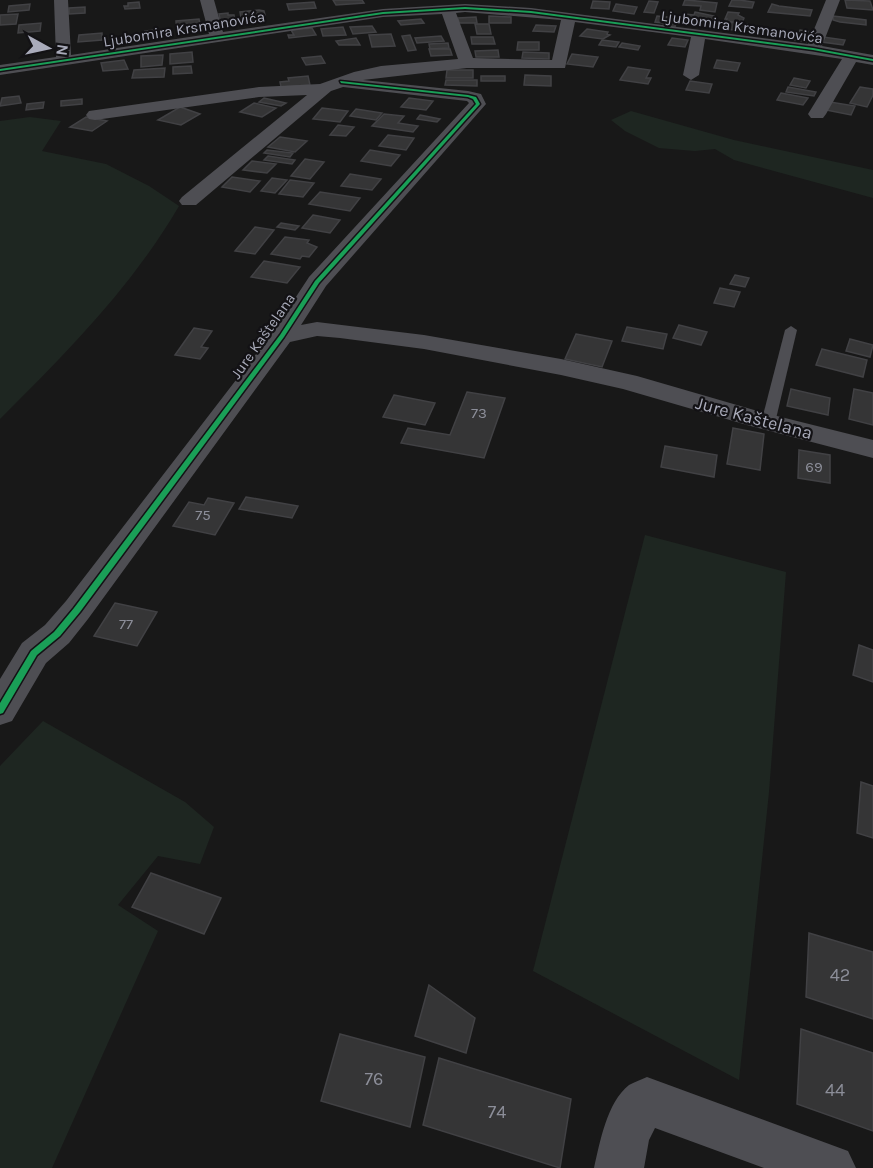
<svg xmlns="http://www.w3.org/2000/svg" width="873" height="1168" font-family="Karla,sans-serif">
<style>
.green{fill:#1e2621}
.building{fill:#353536;stroke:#414144;stroke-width:1.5}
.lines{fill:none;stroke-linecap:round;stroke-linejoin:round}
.service{fill:#4e4e53;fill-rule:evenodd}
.minor{fill:#4e4e53;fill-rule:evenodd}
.cycleway-casing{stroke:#131215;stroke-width:3}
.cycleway{fill:#1a9f57;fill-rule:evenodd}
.labels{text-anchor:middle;stroke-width:4.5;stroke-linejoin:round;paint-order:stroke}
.far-street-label{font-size:15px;fill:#a9abba;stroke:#131215}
.number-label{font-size:15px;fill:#8c8e99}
.street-label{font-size:18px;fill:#a9abba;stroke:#131215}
.near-number-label{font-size:18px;fill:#8c8e99}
</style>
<rect width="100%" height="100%" fill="#181818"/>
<g class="green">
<polygon points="631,111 734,140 873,170 873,198 734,160 715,149 695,151 659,148 625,131 611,120"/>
<path d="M30,117l31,4 -19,30 64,13 43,22 30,20c-48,82 -112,146 -179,213v-298z"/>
<polygon points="645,535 786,572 769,792 739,1080 533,971"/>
<polygon points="43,721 185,802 214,827 200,864 158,856 118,905 158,931 52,1168 0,1168 0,766"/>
</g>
<g class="building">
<polygon points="333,0 362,0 364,3 336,5"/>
<polygon points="685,0 687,0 717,3 715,12 700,10 701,6 683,5"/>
<polygon points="732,0 739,0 754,2 752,8 729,6"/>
<polygon points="845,0 870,1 873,10 847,8"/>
<polygon points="593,1 610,2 609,9 591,8"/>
<polygon points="649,1 658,2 654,13 644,12"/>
<polygon points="139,2 140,8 125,9 124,6 128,6 128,3"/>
<polygon points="314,2 316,8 289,10 287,4"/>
<polygon points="30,4 29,10 8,12 9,6"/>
<polygon points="616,4 637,7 634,14 613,11"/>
<polygon points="772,4 779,6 812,10 810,16 768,12"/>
<polygon points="85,7 85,13 69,14 69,8"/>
<polygon points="259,10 264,11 265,15 241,18 240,12"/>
<polygon points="695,12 714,16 712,23 683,19 685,14 694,15"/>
<polygon points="728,12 739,13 738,15 744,18 742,23 726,21 727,19 725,19"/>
<polygon points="228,13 228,15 234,15 235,23 221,24 219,14"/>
<polygon points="18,14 16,24 0,25 0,15"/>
<polygon points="489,16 511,17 511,23 489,23"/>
<polygon points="657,16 677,18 675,27 663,26 664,23 655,22"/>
<polygon points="833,16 866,20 866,25 840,22 833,20"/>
<polygon points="476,17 477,23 459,23 458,18"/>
<polygon points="199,19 200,24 192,25 193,31 177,33 176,21"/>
<polygon points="421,19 424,23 401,25 398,21"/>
<polygon points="728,22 747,24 745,31 725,29"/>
<polygon points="41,23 40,31 18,33 19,25"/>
<polygon points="475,24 489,24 491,34 477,34"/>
<polygon points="536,25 556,26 554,32 533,31"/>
<polygon points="372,26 376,32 353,34 350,27"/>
<polygon points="343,27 346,35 323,36 321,29"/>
<polygon points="312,28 316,35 289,38 288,35 294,35 291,30"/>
<polygon points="167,29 167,35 145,37 145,31"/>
<polygon points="587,29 608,32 607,34 610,35 603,39 580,36"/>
<polygon points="770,29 787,32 786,33 792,34 790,39 767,36"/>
<polygon points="800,30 812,32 806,42 795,40"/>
<polygon points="102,33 102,40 78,42 79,35"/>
<polygon points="391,34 395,46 372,47 369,35"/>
<polygon points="410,35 416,50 408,51 402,36"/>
<polygon points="441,36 444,41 417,43 415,38"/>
<polygon points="471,37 493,37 495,44 472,44"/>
<polygon points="823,37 845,40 843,45 822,42"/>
<polygon points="356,38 360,45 339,45 336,41"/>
<polygon points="672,38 688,40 685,47 668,45"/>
<polygon points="602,40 619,42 616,47 599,45"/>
<polygon points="518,42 539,42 539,50 517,50"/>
<polygon points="448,43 449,48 430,49 429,44"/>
<polygon points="622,43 640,46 638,50 619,47"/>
<polygon points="429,49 450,49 452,55 431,56"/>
<polygon points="498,50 499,57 476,57 475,51"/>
<polygon points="192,52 193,62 170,64 170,54"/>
<polygon points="523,52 549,53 549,59 522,58"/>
<polygon points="572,54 598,57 593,67 567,64"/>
<polygon points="163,55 162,65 141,67 141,56"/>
<polygon points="321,56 325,63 306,65 302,58"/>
<polygon points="124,60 128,69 103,71 101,63"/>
<polygon points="717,60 740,63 737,71 714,68"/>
<polygon points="191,66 192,73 173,74 173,67"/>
<polygon points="628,67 650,70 646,78 651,78 648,84 620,80"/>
<polygon points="165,68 164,77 132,78 134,70"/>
<polygon points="447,70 473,70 473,78 446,78"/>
<polygon points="525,75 551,76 551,86 524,85"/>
<polygon points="308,76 310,85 281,87 280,82 289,81 288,78"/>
<rect x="481" y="76" width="24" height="5"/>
<polygon points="794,78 810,81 806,88 790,85"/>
<polygon points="446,80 477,80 477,86 445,85"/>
<polygon points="690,81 712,84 709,93 686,90"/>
<polygon points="788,87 816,92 814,96 786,92"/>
<polygon points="860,87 873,89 873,95 867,107 850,103"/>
<polygon points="781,93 808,98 803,105 777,100"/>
<polygon points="19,96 21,103 0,106 2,98"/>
<polygon points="264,98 286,103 281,106 259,102"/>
<polygon points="409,98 433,101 426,110 401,107"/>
<polygon points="82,99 82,104 61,106 61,101"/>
<polygon points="44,102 43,108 26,110 27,104"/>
<polygon points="830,102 855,106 851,115 826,110"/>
<polygon points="254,103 276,108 262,117 240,112"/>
<polygon points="180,107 200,114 181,125 158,120"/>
<polygon points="322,108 348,111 340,122 313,119"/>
<polygon points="356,109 382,113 376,120 350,116"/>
<polygon points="384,114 404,116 398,123 418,126 413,132 372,126"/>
<polygon points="420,115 440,119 437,122 417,119"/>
<polygon points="86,117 107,121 92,131 70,127"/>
<polygon points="338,125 354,127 346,136 330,135"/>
<polygon points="388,135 414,138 406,150 379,146"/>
<polygon points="280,137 307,141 295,152 268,147"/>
<polygon points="267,150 293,153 290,157 264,153"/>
<polygon points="370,150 400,155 391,166 361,161"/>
<polygon points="268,156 295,160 292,164 264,160"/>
<polygon points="305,159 324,162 310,179 291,176"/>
<polygon points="252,161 276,164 267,173 243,170"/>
<polygon points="350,174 381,179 372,190 341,186"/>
<polygon points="232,177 260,181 250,192 222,187"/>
<polygon points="272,178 287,180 275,193 261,191"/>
<polygon points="290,180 314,183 303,197 279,194"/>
<polygon points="320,192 360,198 350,211 309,204"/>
<polygon points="313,215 340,220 330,233 302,228"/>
<polygon points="281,223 299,226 295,230 277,227"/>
<polygon points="255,227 274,230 255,254 235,251"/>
<polygon points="285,237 309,240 307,243 317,247 309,257 302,256 300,259 271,254"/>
<polygon points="264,261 300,267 287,283 251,277"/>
<polygon points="735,275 749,278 745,287 730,284"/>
<polygon points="720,288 740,292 734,307 714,303"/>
<polygon points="679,325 707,332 701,345 673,338"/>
<polygon points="627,327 667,334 663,349 622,341"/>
<polygon points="194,328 212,331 201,347 208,348 200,359 175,355"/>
<polygon points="576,334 612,341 602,367 565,359"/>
<polygon points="850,339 873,345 870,357 846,351"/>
<polygon points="822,349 867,360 863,377 816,365"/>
<polygon points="791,389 830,398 828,415 787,406"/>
<polygon points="854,389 873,393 873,425 849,419"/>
<polygon points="467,392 505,398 484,458 401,443 408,428 450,435"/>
<polygon points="394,395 435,403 425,425 383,417"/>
<polygon points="733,428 764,434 760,470 727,464"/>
<polygon points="665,446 717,455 714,477 661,467"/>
<polygon points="799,450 830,455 830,483 798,478"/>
<polygon points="246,497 298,506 292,518 239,509"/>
<polygon points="208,498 234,503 215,535 173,526 189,502 204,505"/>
<polygon points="115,603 157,612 137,646 94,636"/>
<polygon points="859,645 873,650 873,682 853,675"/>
<polygon points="861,782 873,786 873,838 857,833"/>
<polygon points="151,873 221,898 204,934 132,907"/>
<polygon points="809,933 873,952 873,1019 806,997"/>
<polygon points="429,985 475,1018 466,1053 415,1036"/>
<polygon points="801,1029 873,1053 873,1131 797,1104"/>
<polygon points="340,1034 425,1057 410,1127 321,1101"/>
<polygon points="439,1058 571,1099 560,1168 423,1125"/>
</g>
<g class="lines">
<polygon class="service" points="791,326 797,330 775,423 768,428 761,423 785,330"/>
<g class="minor">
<path d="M54,0h14l3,55 138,-21 -9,-34h14l9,32 160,-23 82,-5 66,4 277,36 18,-44h14l-18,46 51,9v10l-17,-3 -30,52 -3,4h-12l-3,-4 34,-55 -137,-20 -6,36 -8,5 -8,-5 8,-38 -116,-15 -10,46h-98l-104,12 105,11 13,3 5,10 -160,182 -25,39 16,-3 107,13 137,24 76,17 124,36 112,28v18l-126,-33 -124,-36 -62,-14 -137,-26 -84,-11 -23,-2 -27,6 -202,277 -19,24 -23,20 -34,58 -12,4v-46l22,-36 23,-18 21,-24 207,-269 36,-55 160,-174 -2,-2 -124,-14 -12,4 -135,114h-14l-3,-4 3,-4 125,-102 -48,2 -164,23 -6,-1 -3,-4 3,-4 170,-24 61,-3 34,-12 27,-6 77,-7 -16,-45 -59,3 -383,58v-10l56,-8zM465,12l96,8 -9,40 -79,-2 -17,-45z"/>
<path d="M647,1077l201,74 8,17h-92l-109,-40 -6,12 -5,28h-50c6,-26 13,-66 35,-83 5,-3 12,-5 18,-8z"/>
</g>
<defs>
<g id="cycleway">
<polygon points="465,7 531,11 813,48 873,59 873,61 813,50 531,13 465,9 383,14 0,71 0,69 383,12"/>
<polygon points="340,81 468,95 476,97 480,104 319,283 284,337 80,612 60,636 37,655 3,713 0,714 0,703 31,651 54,632 74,608 280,335 315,281 476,104 473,99 468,97 341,83"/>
</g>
</defs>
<use href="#cycleway" class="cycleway-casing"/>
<use href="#cycleway" class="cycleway"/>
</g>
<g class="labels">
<g class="far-street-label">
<text transform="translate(742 27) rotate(8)" y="5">Ljubomira Krsmanovića</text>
<text transform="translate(184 29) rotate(-9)" y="5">Ljubomira Krsmanovića</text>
<text transform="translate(263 336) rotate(-55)" y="5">Jure Kaštelana</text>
</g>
<g class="number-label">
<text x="479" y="418">73</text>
<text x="814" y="472">69</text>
<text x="203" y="520">75</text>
<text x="126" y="629">77</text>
</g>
<g class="street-label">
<text transform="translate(754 418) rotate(15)" y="6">Jure Kaštelana</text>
</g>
<g class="near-number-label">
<text x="840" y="981">42</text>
<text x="374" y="1085">76</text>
<text x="835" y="1096">44</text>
<text x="497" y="1118">74</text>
</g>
</g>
<g transform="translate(48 48) rotate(98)" stroke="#131215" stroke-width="4.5" paint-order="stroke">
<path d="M0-4.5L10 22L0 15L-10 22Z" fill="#a9abba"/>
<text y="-9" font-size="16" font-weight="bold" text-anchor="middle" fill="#a9abba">N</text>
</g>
</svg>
